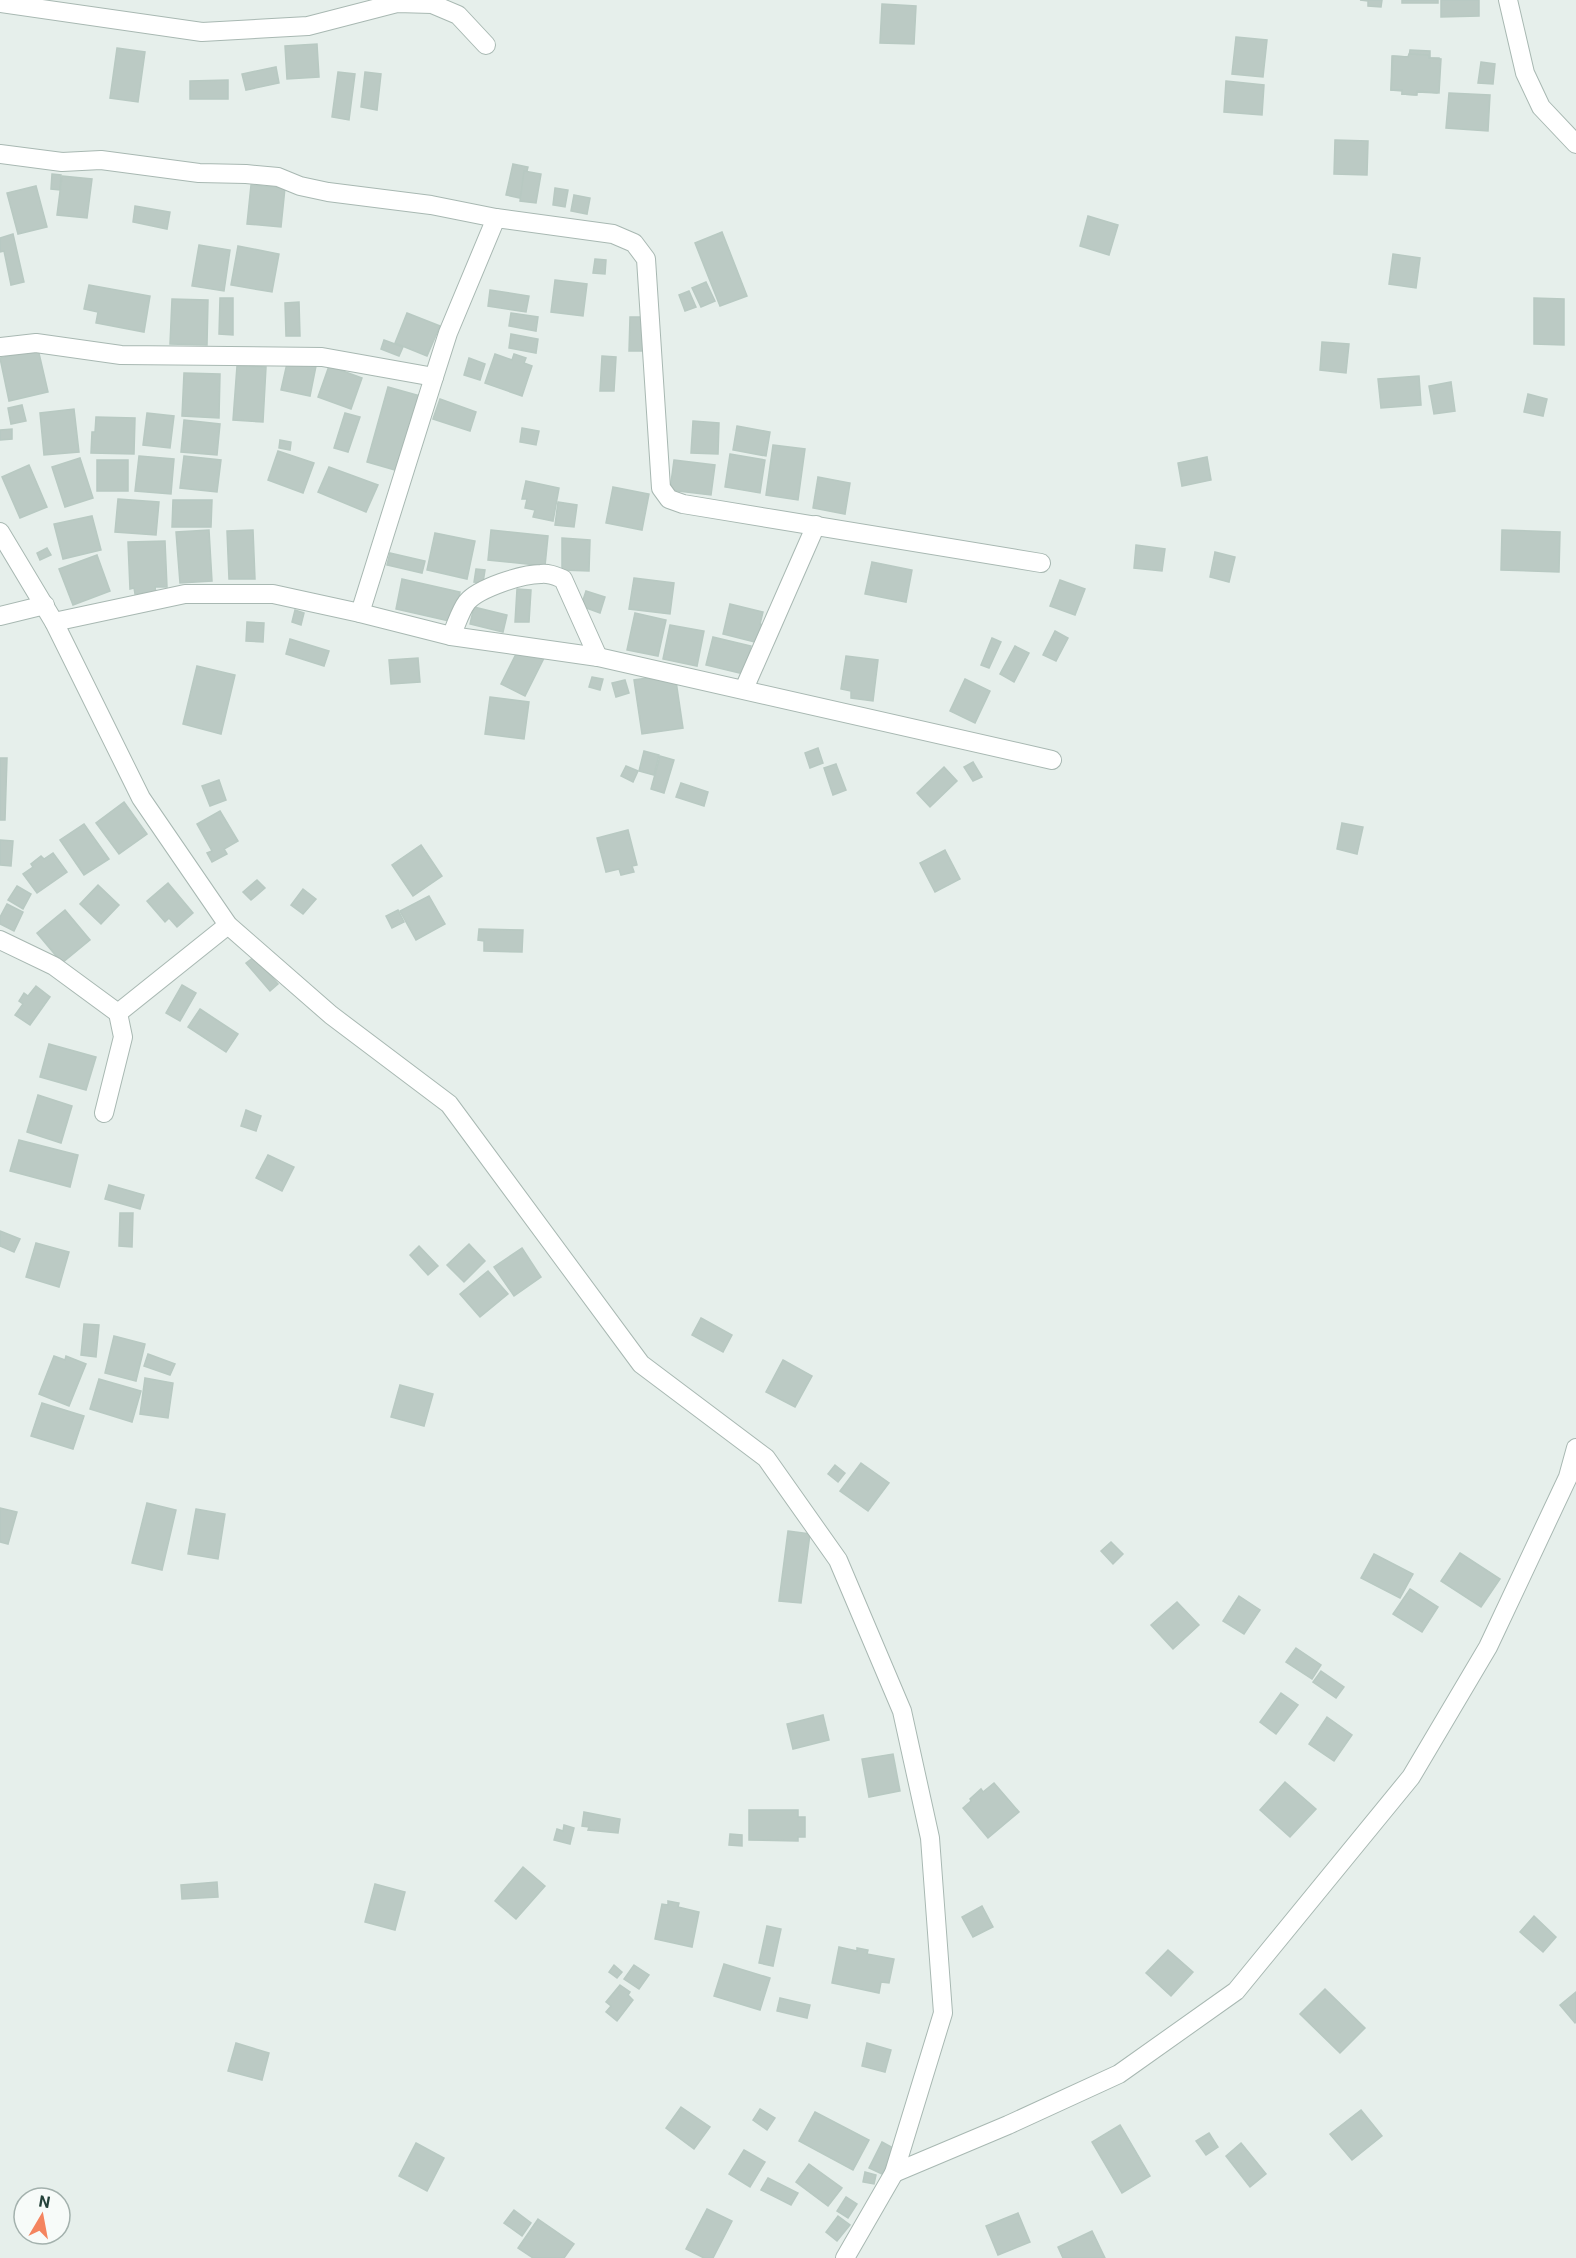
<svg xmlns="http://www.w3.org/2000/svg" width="1576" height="2258" font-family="Roboto,sans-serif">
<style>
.building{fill:#bbcac4;stroke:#b8c9c2;stroke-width:1.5}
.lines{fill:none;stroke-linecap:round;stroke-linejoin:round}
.minor-casing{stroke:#a8b8b2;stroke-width:20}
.minor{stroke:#fff;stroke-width:18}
</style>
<rect width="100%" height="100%" fill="#e6efeb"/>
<g class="building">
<polygon points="1360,0 1382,0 1381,7 1368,6 1368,1"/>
<rect x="1402" y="0" width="36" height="3"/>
<polygon points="1441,0 1479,0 1479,16 1441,17"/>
<polygon points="882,4 916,6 914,44 880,43"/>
<polygon points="1236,37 1267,40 1263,77 1232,74"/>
<polygon points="317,44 319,77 287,79 285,46"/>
<polygon points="117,48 145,52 138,102 110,98"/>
<polygon points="1410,50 1430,51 1430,58 1439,58 1437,93 1417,92 1417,95 1402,94 1403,91 1391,90 1392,56 1409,57"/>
<polygon points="1409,54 1429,55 1429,58 1441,59 1439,93 1417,91 1416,95 1402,94 1402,90 1391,90 1393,56 1408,57"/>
<polygon points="1481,62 1495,64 1493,84 1478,83"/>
<polygon points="276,67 279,83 246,90 242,74"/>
<polygon points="338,72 355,74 349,120 332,117"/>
<polygon points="365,72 381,74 377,110 361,107"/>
<polygon points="228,80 228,99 190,99 190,81"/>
<polygon points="1226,81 1264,85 1262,115 1224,112"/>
<polygon points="1449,93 1490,95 1488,131 1446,128"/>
<polygon points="1335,140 1368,141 1367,175 1334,174"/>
<polygon points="513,164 528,167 520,198 506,195"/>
<polygon points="524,171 541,174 536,203 520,201"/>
<polygon points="52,174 61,175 60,190 51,189"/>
<polygon points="62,176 92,179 87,218 57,215"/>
<polygon points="251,185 285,188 281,227 247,224"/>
<polygon points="36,186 47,227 18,234 7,193"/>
<polygon points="555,188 568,190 565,207 553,205"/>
<polygon points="574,195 590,198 587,214 571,211"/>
<polygon points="135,206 170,212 167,229 133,222"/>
<polygon points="1088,216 1118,225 1109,255 1080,246"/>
<polygon points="722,232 747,296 720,306 695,243"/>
<polygon points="13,234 24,282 11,285 4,251 0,252 0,238"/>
<polygon points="199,245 230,250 224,291 192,286"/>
<polygon points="238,246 279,254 272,292 231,285"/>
<polygon points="1393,254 1420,258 1416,288 1389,284"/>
<polygon points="595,259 606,260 605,274 593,273"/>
<polygon points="555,280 587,284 583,316 551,312"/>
<polygon points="706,282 715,301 701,307 692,288"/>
<polygon points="89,285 150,296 144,332 96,323 98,312 84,309"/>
<polygon points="490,290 529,296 526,312 488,306"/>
<polygon points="689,291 696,307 685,311 679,295"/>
<polygon points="220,298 233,298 233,335 219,334"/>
<polygon points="1534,298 1564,299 1564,345 1534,344"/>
<polygon points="172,299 208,300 207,345 170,344"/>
<polygon points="299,302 300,336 286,336 285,303"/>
<polygon points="407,313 440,326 427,356 395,343"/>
<polygon points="511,313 538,317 536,331 509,326"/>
<polygon points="630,317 645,317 644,351 629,351"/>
<polygon points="511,334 538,339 536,353 509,348"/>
<polygon points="384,340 403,347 399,356 381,349"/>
<polygon points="1322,342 1349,344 1346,373 1320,370"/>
<polygon points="38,349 48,392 9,401 0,358"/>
<polygon points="495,354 512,360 514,354 526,358 524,363 532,366 522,396 485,383"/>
<polygon points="602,356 616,357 614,391 600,391"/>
<polygon points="469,358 485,364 480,380 464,375"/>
<polygon points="288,359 316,366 310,396 281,390"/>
<polygon points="237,366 266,367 263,422 233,420"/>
<polygon points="329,366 362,378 351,409 318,397"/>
<polygon points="184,373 220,374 219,418 182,416"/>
<polygon points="1419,376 1421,405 1381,408 1378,379"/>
<polygon points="1451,382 1455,411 1434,414 1429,386"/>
<polygon points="388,387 424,397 402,472 367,462"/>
<polygon points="1528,394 1547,399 1543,416 1524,412"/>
<polygon points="440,399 476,412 470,431 433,419"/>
<polygon points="22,405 26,421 11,424 8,408"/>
<polygon points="74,409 79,452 44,455 40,413"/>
<polygon points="147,413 174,416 170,448 143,445"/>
<polygon points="345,413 360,417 348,452 334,448"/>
<polygon points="96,417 135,418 134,454 91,453 92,432 95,432"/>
<polygon points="184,420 220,424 217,455 181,452"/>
<polygon points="693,421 719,423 718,454 691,453"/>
<polygon points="737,426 770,432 766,456 733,450"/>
<polygon points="522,428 539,431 536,445 520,442"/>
<polygon points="12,429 12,439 0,440 0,430"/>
<polygon points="280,440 291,442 290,450 279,448"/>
<polygon points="773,445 805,449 798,500 766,495"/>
<polygon points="278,451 314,463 303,493 268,480"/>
<polygon points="730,454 765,460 760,493 725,487"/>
<polygon points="139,456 174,459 171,494 135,491"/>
<polygon points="184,456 221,460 217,492 180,488"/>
<polygon points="1207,457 1211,480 1182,486 1178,463"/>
<polygon points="80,458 93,498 65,507 52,467"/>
<rect x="97" y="460" width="31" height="31"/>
<polygon points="674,460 715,465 711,495 670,490"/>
<polygon points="29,465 47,507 20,518 2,477"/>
<polygon points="329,467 378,485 366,512 318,492"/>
<polygon points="818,477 850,483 845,514 813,508"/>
<polygon points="526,481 559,488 553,521 533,517 535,510 525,508 527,499 522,499"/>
<polygon points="613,487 649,494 642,530 606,523"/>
<polygon points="118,499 159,502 156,535 115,532"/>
<polygon points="173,500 212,500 211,527 172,527"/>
<polygon points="558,502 577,505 574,527 555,525"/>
<polygon points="92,516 101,550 63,559 54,524"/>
<polygon points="209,530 212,581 180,583 176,532"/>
<polygon points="253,530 255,579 229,579 227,531"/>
<polygon points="491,530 548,536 545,566 488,560"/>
<polygon points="1502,530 1560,532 1559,572 1501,570"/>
<polygon points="435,533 475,541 467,579 427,570"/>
<polygon points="562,538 590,540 589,571 562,570"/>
<polygon points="165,541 167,587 155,587 156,593 135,594 134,588 130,589 128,542"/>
<polygon points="1136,545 1165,549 1162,571 1134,568"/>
<polygon points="47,548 51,555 40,560 37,553"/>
<polygon points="1215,552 1235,557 1229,582 1210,577"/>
<polygon points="390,553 425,561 422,573 387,565"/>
<polygon points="97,555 110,591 73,605 59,569"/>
<polygon points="872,562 912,570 906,602 865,594"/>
<polygon points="476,569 485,570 483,583 474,582"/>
<polygon points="634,578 674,583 670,614 629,609"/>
<polygon points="402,579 460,592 454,622 396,609"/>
<polygon points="1060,580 1085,589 1075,615 1050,606"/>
<polygon points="517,589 531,590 529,622 515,622"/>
<polygon points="586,591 605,597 600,613 581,606"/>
<polygon points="730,604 763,612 760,624 763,625 759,643 723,634"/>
<polygon points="474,607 507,615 503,632 470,624"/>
<polygon points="295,610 304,613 301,625 292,622"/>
<polygon points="635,613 666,620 658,656 627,650"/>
<polygon points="247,622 264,623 263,642 246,641"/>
<polygon points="670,625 704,631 697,666 663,659"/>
<polygon points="1055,631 1068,638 1056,661 1043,655"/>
<polygon points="713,637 751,646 744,674 706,665"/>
<polygon points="992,638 1001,642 989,668 981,665"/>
<polygon points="290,639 329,651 324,666 286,654"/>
<polygon points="521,644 545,656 525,696 501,684"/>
<polygon points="1015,646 1029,653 1014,682 1000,674"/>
<polygon points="846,656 878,660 873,701 851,698 851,691 841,689"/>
<polygon points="418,658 420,682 391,684 389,660"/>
<polygon points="197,666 235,675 221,734 183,724"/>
<polygon points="675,674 683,728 642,734 634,680"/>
<polygon points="592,677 603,679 600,690 589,687"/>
<polygon points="965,679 990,691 975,723 950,711"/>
<polygon points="625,680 629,693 616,697 612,683"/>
<polygon points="490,697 529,702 524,739 485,734"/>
<polygon points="818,748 823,763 810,768 805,753"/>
<polygon points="644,751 659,755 654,775 639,771"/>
<polygon points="660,756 674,760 664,793 651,789"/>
<polygon points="0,758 7,758 5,820 0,820"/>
<polygon points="973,762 982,777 973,781 964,767"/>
<polygon points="836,764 846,790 833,795 824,768"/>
<polygon points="626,766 638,771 633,782 621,776"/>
<polygon points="944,767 957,781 930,807 917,793"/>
<polygon points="219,780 226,800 210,806 202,786"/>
<polygon points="681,783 708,792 704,806 676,797"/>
<polygon points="124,802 147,834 119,854 96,823"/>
<polygon points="220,811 238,841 224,849 227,854 212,862 207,853 212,851 197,824"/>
<polygon points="1342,823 1363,827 1357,854 1337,849"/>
<polygon points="84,824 109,859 84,875 60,840"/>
<polygon points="628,830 637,865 632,866 634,872 621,875 619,869 606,872 597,838"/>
<polygon points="0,840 13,841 11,866 0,865"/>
<polygon points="421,845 442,876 413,896 392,865"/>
<polygon points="945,850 960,879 935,892 920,863"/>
<polygon points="53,853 67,872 37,893 23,874 33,867 31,864 41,856 44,859"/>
<polygon points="257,880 265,888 251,900 243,892"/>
<polygon points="168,883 193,913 177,927 169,918 165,922 147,901"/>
<polygon points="98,885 119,905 101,924 80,904"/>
<polygon points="17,886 31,894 23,909 8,900"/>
<polygon points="303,889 316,899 303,914 291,905"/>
<polygon points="429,896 445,924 416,940 400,911"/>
<polygon points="7,904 23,912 14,931 0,924 0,917"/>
<polygon points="65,910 90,940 62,963 37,933"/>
<polygon points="398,910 404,922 392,928 386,916"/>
<polygon points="479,929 523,930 522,952 484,951 484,941 478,940"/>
<polygon points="254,957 278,984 270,991 246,963"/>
<polygon points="182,985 196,993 180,1021 166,1013"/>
<polygon points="36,986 50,997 30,1025 15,1015 23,1004 19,1001 24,993 28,996"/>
<polygon points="200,1009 238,1034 226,1052 188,1027"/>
<polygon points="49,1044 96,1057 86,1090 40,1077"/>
<polygon points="38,1095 72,1106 61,1143 27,1132"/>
<polygon points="246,1110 261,1116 256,1131 241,1126"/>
<polygon points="19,1140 78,1155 70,1187 10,1171"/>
<polygon points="268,1155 294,1167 282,1191 256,1178"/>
<polygon points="109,1185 144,1195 140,1209 105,1199"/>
<polygon points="120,1213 133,1213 132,1247 119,1246"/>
<polygon points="0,1231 20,1239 14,1252 0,1246"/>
<polygon points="36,1243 69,1252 59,1287 26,1277"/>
<polygon points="469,1244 485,1261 464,1282 447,1265"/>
<polygon points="419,1246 438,1266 428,1275 410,1255"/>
<polygon points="522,1248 541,1277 514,1296 494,1267"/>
<polygon points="488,1271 508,1294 480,1317 460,1294"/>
<polygon points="701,1318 732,1335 723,1352 692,1335"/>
<polygon points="84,1324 99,1325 96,1357 81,1355"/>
<polygon points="114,1336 145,1344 136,1381 105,1373"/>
<polygon points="148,1354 175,1364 170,1375 144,1366"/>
<polygon points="54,1356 65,1360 66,1356 86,1364 69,1406 39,1394"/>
<polygon points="783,1360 812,1376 795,1407 766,1392"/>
<polygon points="145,1378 173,1383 168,1418 140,1414"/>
<polygon points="99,1379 141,1391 132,1422 90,1409"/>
<polygon points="400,1385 433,1394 424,1426 391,1417"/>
<polygon points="42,1403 84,1416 73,1449 31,1436"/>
<polygon points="861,1463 889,1483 868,1511 840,1491"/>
<polygon points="835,1465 845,1473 838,1482 828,1474"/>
<polygon points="147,1503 176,1510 162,1570 132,1563"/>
<polygon points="0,1508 17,1512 8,1544 0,1542"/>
<polygon points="196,1509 225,1514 218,1559 188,1554"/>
<polygon points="788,1531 810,1534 801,1603 779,1601"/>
<polygon points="1111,1542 1123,1554 1113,1564 1101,1551"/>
<polygon points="1460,1553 1500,1579 1481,1607 1441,1581"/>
<polygon points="1374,1554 1413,1574 1400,1598 1361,1578"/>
<polygon points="1410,1589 1438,1607 1422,1632 1393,1614"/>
<polygon points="1239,1596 1260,1610 1244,1634 1223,1621"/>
<polygon points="1177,1602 1199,1625 1173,1649 1151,1625"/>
<polygon points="1296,1648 1321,1665 1312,1679 1286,1662"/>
<polygon points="1321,1671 1344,1687 1336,1698 1313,1682"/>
<polygon points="1281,1693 1298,1705 1276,1734 1260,1722"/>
<polygon points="823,1715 829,1740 793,1749 787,1724"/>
<polygon points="1327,1717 1352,1735 1334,1761 1309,1744"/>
<polygon points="893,1754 900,1791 869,1797 862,1759"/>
<polygon points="1285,1782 1316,1809 1290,1837 1260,1810"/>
<polygon points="994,1783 1019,1812 988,1838 963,1808 971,1801 970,1799 981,1789 983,1792"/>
<polygon points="749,1810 798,1810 798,1817 805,1817 805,1837 798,1837 798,1841 749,1840"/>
<polygon points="584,1812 620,1819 618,1833 588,1830 589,1827 582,1826"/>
<polygon points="564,1825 574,1828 570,1844 554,1840 557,1829 563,1831"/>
<polygon points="730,1834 742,1835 742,1846 729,1845"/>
<polygon points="523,1867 545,1886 516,1919 495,1901"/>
<polygon points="217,1882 218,1897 182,1899 181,1885"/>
<polygon points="375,1884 405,1892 395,1930 365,1922"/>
<polygon points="668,1901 679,1903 678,1907 699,1912 692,1947 655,1939 662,1904 668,1905"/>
<polygon points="982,1906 993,1927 973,1937 962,1917"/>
<polygon points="1534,1916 1556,1937 1543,1952 1520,1932"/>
<polygon points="767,1926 781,1929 773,1966 759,1963"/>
<polygon points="839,1947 857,1951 857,1948 868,1950 867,1954 894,1959 889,1983 881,1982 879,1993 832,1983"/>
<polygon points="1168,1950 1193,1972 1171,1996 1146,1973"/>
<polygon points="724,1964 770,1978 760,2010 714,1996"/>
<polygon points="614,1965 622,1972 617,1978 609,1972"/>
<polygon points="634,1965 649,1975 639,1989 624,1979"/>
<polygon points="620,1985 630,1992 628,1995 633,2000 617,2021 606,2012 611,2006 606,2002"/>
<polygon points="1325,1989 1365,2028 1340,2053 1300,2014"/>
<polygon points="1576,1992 1576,2022 1575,2023 1560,2005"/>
<polygon points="780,1998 810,2005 807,2018 777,2011"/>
<polygon points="236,2043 269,2053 262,2080 228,2071"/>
<polygon points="867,2043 891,2050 885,2072 862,2066"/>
<polygon points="681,2107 710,2127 694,2149 666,2128"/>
<polygon points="760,2109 775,2118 767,2130 753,2120"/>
<polygon points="1361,2110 1382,2136 1352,2160 1330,2134"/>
<polygon points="815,2112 869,2140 853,2170 799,2141"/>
<polygon points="1120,2125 1150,2176 1122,2193 1092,2142"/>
<polygon points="1209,2133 1218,2147 1206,2155 1196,2141"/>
<polygon points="882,2142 895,2149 882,2174 869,2168"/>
<polygon points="416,2143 444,2158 427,2191 399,2176"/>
<polygon points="1241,2143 1266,2174 1250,2187 1226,2156"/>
<polygon points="744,2150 765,2162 750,2187 729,2174"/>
<polygon points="809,2164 842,2188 828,2206 796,2182"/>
<polygon points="865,2172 876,2175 874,2184 863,2182"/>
<polygon points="768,2178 798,2193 791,2205 761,2190"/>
<polygon points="846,2197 857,2204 848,2218 837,2211"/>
<polygon points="707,2209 732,2221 713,2258 704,2258 686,2249"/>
<polygon points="514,2210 531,2223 522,2236 504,2223"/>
<polygon points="1018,2213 1030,2242 998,2255 986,2226"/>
<polygon points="838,2216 850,2225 837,2241 826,2232"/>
<polygon points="538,2219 574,2244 564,2258 533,2258 518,2248"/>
<polygon points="1092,2231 1105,2258 1063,2258 1058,2247"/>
</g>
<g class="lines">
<defs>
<g id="minor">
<polyline points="1508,0 1525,73 1541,107 1576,144"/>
<polyline points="0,3 202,32 308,26 397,3 432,4 458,15 486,45"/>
<polyline points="0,154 62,162 101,160 199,173 246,174 278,177 300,186 328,192 431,205 496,218"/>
<polyline points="0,347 36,343 121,355 322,357 434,377 448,333 496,218 613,234 634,243 646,259 661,488 669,499 683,504 1041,563"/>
<polyline points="0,532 54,622 141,798 228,925 331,1015 449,1104 641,1364 766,1458 838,1560 902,1711 930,1838 943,2013 894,2173 845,2258"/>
<polyline points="360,613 434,377"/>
<polyline points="0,616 45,605"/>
<polyline points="54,622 185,594 273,594 360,613 451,636 598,657 1052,760"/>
<path d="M451,636c5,-10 9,-25 16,-34 12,-14 55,-28 74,-28 8,-1 14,2 22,5l35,78"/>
<polyline points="744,689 816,525"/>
<polyline points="0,940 54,966 118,1013 123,1037 104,1113"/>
<polyline points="118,1013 228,925"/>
<polyline points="894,2173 1008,2125 1119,2074 1236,1991 1411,1777 1488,1647 1568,1477 1576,1448"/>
</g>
</defs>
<use href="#minor" class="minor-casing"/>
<use href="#minor" class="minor"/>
</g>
<g transform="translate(42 2216) rotate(10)"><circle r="28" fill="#f7fbf9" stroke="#a3b1ad" stroke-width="1.5"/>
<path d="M0-4.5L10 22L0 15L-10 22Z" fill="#f4845f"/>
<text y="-9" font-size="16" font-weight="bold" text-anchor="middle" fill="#24423a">N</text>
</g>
</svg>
